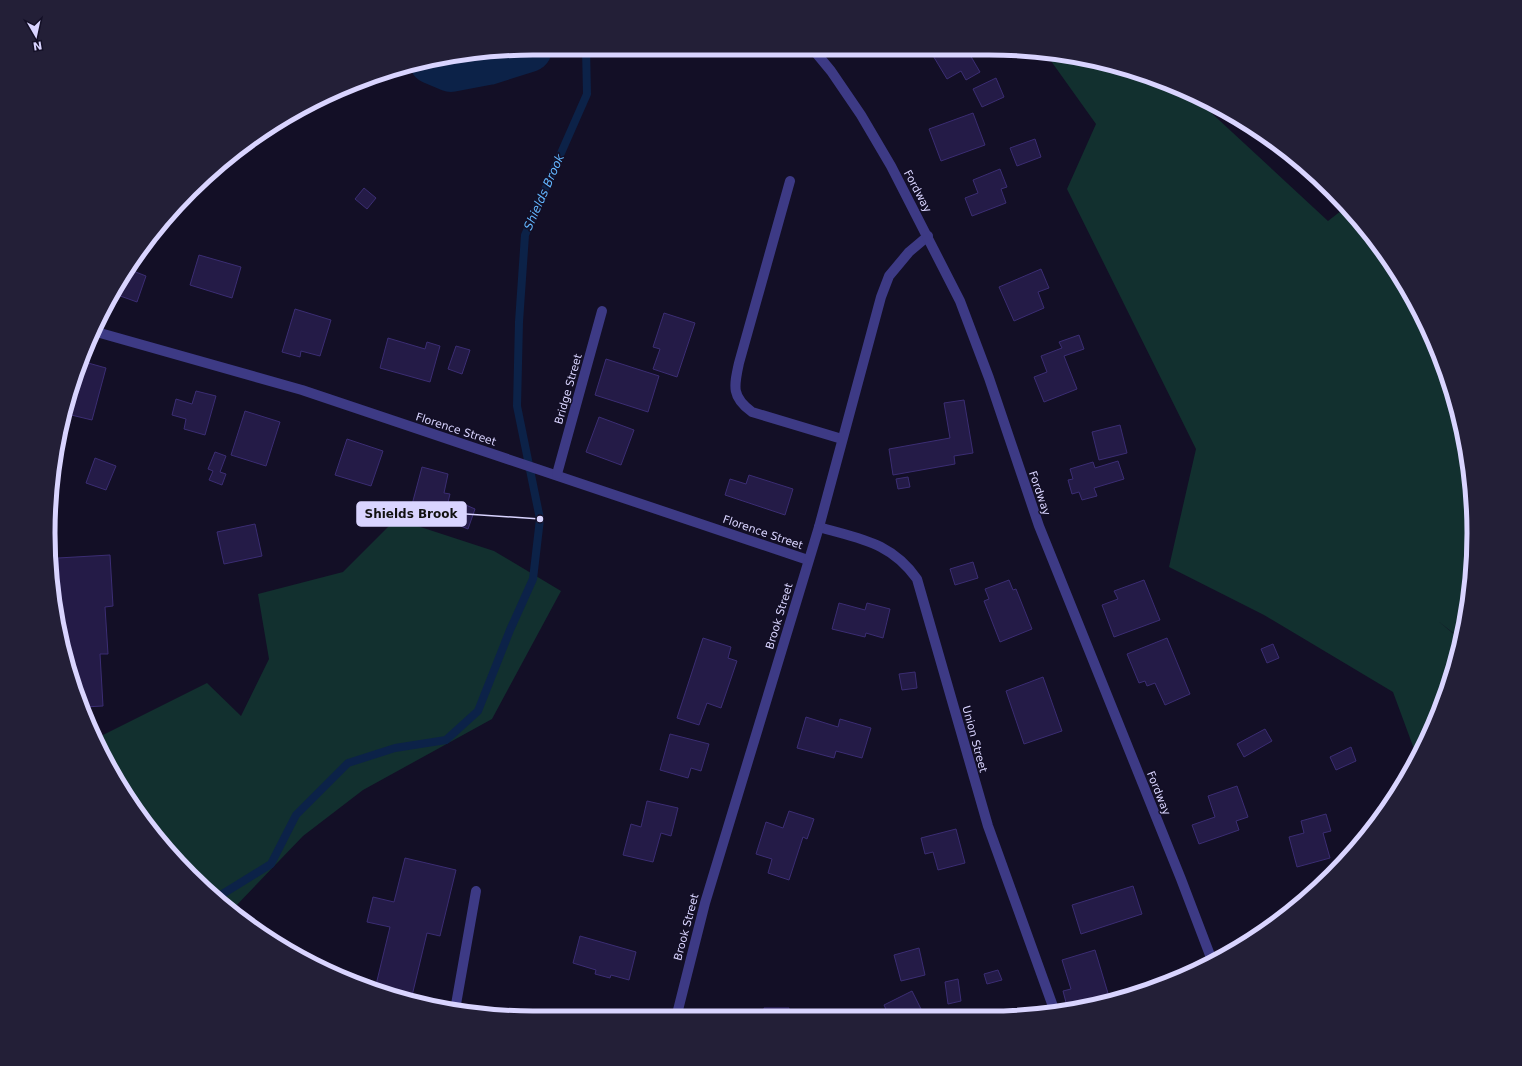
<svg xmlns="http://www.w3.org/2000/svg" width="1522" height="1066" font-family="'DejaVu Sans',sans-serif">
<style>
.green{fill:#12302f}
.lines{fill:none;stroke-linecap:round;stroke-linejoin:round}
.stream{stroke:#0c2248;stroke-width:8}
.river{stroke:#0c2248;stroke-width:46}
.building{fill:#241b47;stroke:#3b2d73}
.service{stroke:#3d3a85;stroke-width:10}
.minor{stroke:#3d3a85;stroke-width:10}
.tertiary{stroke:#3d3a85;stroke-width:10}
.labels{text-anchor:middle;stroke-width:3;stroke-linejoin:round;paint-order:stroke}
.street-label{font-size:11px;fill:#d9d4ff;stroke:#130f26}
.water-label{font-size:12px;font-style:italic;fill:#62b6ff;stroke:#130f26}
.rim{fill:none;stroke:#d9d4ff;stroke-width:5}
.leader{fill:none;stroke:#d9d4ff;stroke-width:1.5}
.callout-dot{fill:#d9d4ff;stroke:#130f26;stroke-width:1.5}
.callout{fill:#d9d4ff;stroke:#d9d4ff;stroke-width:1.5}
.callout-label{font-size:12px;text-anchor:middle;font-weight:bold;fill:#111}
</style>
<rect width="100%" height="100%" fill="#130f26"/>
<g class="green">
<polygon points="1054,54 1083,57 1145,74 1192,95 1328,221 1346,207 1392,264 1437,348 1465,439 1474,533 1465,628 1461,639 1438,621 1461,640 1437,719 1417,757 1393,692 1264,615 1169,567 1196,449 1067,189 1096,124 1051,61"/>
<polygon points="396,519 494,551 561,591 492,719 363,790 303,836 232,910 190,876 130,803 103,755 103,735 207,683 241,716 269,659 258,594 343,572"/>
</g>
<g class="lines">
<polyline class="stream" points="216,898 271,864 296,815 348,763 395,748 446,740 478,711 510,630 533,579 540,519 517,406 519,322 525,235 587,94 586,48"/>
<polyline class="river" points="432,61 451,69 488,62 529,49"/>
</g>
<g class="building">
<polygon points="931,48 966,48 980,72 966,80 961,71 947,79 929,49"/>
<polygon points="996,78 1004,97 982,107 973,89"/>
<polygon points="973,113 985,145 941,161 929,129"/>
<polygon points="1035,139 1041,157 1017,166 1010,148"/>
<polygon points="1000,169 1007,187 1001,189 1006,203 972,216 965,198 978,193 973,180"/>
<polygon points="364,188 376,198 367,209 355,199"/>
<polygon points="199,255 241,267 232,298 190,285"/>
<polygon points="128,269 146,276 137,302 112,293"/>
<polygon points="1041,269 1049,288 1038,292 1044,308 1014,321 999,287"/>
<polygon points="295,309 331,320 320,356 301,351 300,357 282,352"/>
<polygon points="664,313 695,323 677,377 653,369 660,349 653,347"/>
<polygon points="1079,335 1084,349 1064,356 1077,389 1044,402 1034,377 1047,372 1041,356 1062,348 1059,342"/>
<polygon points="388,338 425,349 427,342 440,346 430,382 380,368"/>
<polygon points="456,346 470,350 462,374 448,369"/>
<polygon points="606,359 659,376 648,412 595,395"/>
<polygon points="81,361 106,368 92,420 67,414"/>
<polygon points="196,391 216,396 205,435 184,429 186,419 172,415 176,399 192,404"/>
<polygon points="964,400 973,453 954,456 955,464 893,475 889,449 950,438 944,403"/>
<polygon points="245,411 280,422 266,466 231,455"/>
<polygon points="599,417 634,430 621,465 586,452"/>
<polygon points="1120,425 1127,453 1099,460 1092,432"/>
<polygon points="347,439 383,451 371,486 335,475"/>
<polygon points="215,452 226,456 220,472 226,474 222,485 209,480 213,471 208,469"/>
<polygon points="95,458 116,466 106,490 86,483"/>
<polygon points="1118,461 1124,479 1094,488 1097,496 1082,500 1079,492 1072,494 1068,480 1073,479 1070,469 1093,462 1095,468"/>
<polygon points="422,467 448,474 444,493 450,494 446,510 437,508 433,522 409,516"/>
<polygon points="749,475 793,489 785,515 725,495 730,479 746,484"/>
<polygon points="908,477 910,487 898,489 896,479"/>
<polygon points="459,502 475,509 468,529 451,522"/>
<polygon points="255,524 262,556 224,564 217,532"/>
<polygon points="110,555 113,606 105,607 108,654 100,654 103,706 84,707 57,627 55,603 61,603 58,558"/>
<polygon points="973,562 978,578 955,585 950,569"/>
<polygon points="1009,580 1013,590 1016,589 1032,629 1000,642 984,601 989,599 985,589"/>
<polygon points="1144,580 1160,620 1114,637 1102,605 1118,599 1114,591"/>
<polygon points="839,603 865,610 867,603 890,609 883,638 866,633 865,637 832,629"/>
<polygon points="703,638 731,647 728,658 737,661 721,708 707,703 699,725 677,718"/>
<polygon points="1167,638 1190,694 1165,705 1155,683 1147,686 1145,681 1139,683 1127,654"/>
<polygon points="1273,644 1279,658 1267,663 1261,649"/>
<polygon points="915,672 917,688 902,690 899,674"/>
<polygon points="1043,677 1062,731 1024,744 1006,691"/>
<polygon points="806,717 838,727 840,719 871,728 862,758 836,751 834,758 797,748"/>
<polygon points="1265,729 1272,741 1244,757 1237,744"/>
<polygon points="670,734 709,744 701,771 691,768 688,778 660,770"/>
<polygon points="1351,747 1356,761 1336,770 1330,757"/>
<polygon points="1237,786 1248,817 1236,821 1239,830 1199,844 1192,825 1215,817 1208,796"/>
<polygon points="647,801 678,808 671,836 661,833 653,862 623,855 631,824 641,827"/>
<polygon points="789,811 814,819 807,839 803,837 789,880 768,873 772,859 756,854 766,822 783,828"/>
<polygon points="1326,814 1331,831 1323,833 1330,858 1297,867 1289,837 1304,833 1301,821"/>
<polygon points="956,829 965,863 938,870 933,852 925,854 921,838"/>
<polygon points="405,858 456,870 440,936 427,933 411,1000 375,989 390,927 367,922 373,897 394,902"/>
<polygon points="1133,886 1142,914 1081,934 1072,905"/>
<polygon points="580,936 636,952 629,980 611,975 610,978 595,974 596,970 573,963"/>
<polygon points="919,948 925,975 901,981 894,955"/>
<polygon points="1095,950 1110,1000 1083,1009 1077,1009 1077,1008 1068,1010 1063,991 1071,989 1062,960"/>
<polygon points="998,970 1002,980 987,984 984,974"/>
<polygon points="958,979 961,1001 948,1004 945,982"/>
<polygon points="912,991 923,1013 913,1018 890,1018 884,1005"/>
<polygon points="764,1008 789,1008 788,1018 764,1018"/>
</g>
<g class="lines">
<g class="service">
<path d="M790,181l-51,182c-5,23 -8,34 13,49l90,27"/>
<polyline points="455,1010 476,891"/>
</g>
<g class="minor">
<polyline points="93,331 302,390 808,560"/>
<polyline points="557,474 602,311"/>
<path d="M819,527c41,12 72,15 98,52l71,247 67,186"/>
<polyline points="676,1018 705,903 819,527 881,297 889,276 909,252 928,236"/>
</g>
<polyline class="tertiary" points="812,48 831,71 861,115 891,166 960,301 989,378 1039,526 1181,879 1213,963"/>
</g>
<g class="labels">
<g class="street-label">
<text transform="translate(918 191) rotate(62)" y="4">Fordway</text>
<text transform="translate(568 389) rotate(-74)" y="4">Bridge Street</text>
<text transform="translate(456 429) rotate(18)" y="4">Florence Street</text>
<text transform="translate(1040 493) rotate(71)" y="4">Fordway</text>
<text transform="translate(763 532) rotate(19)" y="4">Florence Street</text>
<text transform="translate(779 616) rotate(-73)" y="4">Brook Street</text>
<text transform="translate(975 739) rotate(75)" y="4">Union Street</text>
<text transform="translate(1159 793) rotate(68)" y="4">Fordway</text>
<text transform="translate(686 927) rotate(-75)" y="4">Brook Street</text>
</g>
<g class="water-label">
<text transform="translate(544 192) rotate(-66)" y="4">Shields Brook</text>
</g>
</g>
<path d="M0 0H1522V1066H0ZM533 55H989A478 478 0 0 1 1467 533V533A478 478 0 0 1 989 1011H533A478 478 0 0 1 55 533V533A478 478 0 0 1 533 55Z" fill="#231f37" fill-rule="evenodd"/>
<path class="rim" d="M533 55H989A478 478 0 0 1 1467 533V533A478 478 0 0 1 989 1011H533A478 478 0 0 1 55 533V533A478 478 0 0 1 533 55Z"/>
<path class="leader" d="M540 519L466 514"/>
<circle class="callout-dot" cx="540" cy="519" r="4"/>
<rect class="callout" x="357" y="502" width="109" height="24" rx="4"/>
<g class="callout-label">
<text x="411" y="518">Shields Brook</text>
</g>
<g transform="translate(36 36) rotate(171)" stroke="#130f26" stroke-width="3" paint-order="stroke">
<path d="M0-3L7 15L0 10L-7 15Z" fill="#d9d4ff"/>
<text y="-6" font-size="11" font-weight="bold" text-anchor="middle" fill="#d9d4ff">N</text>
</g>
</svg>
